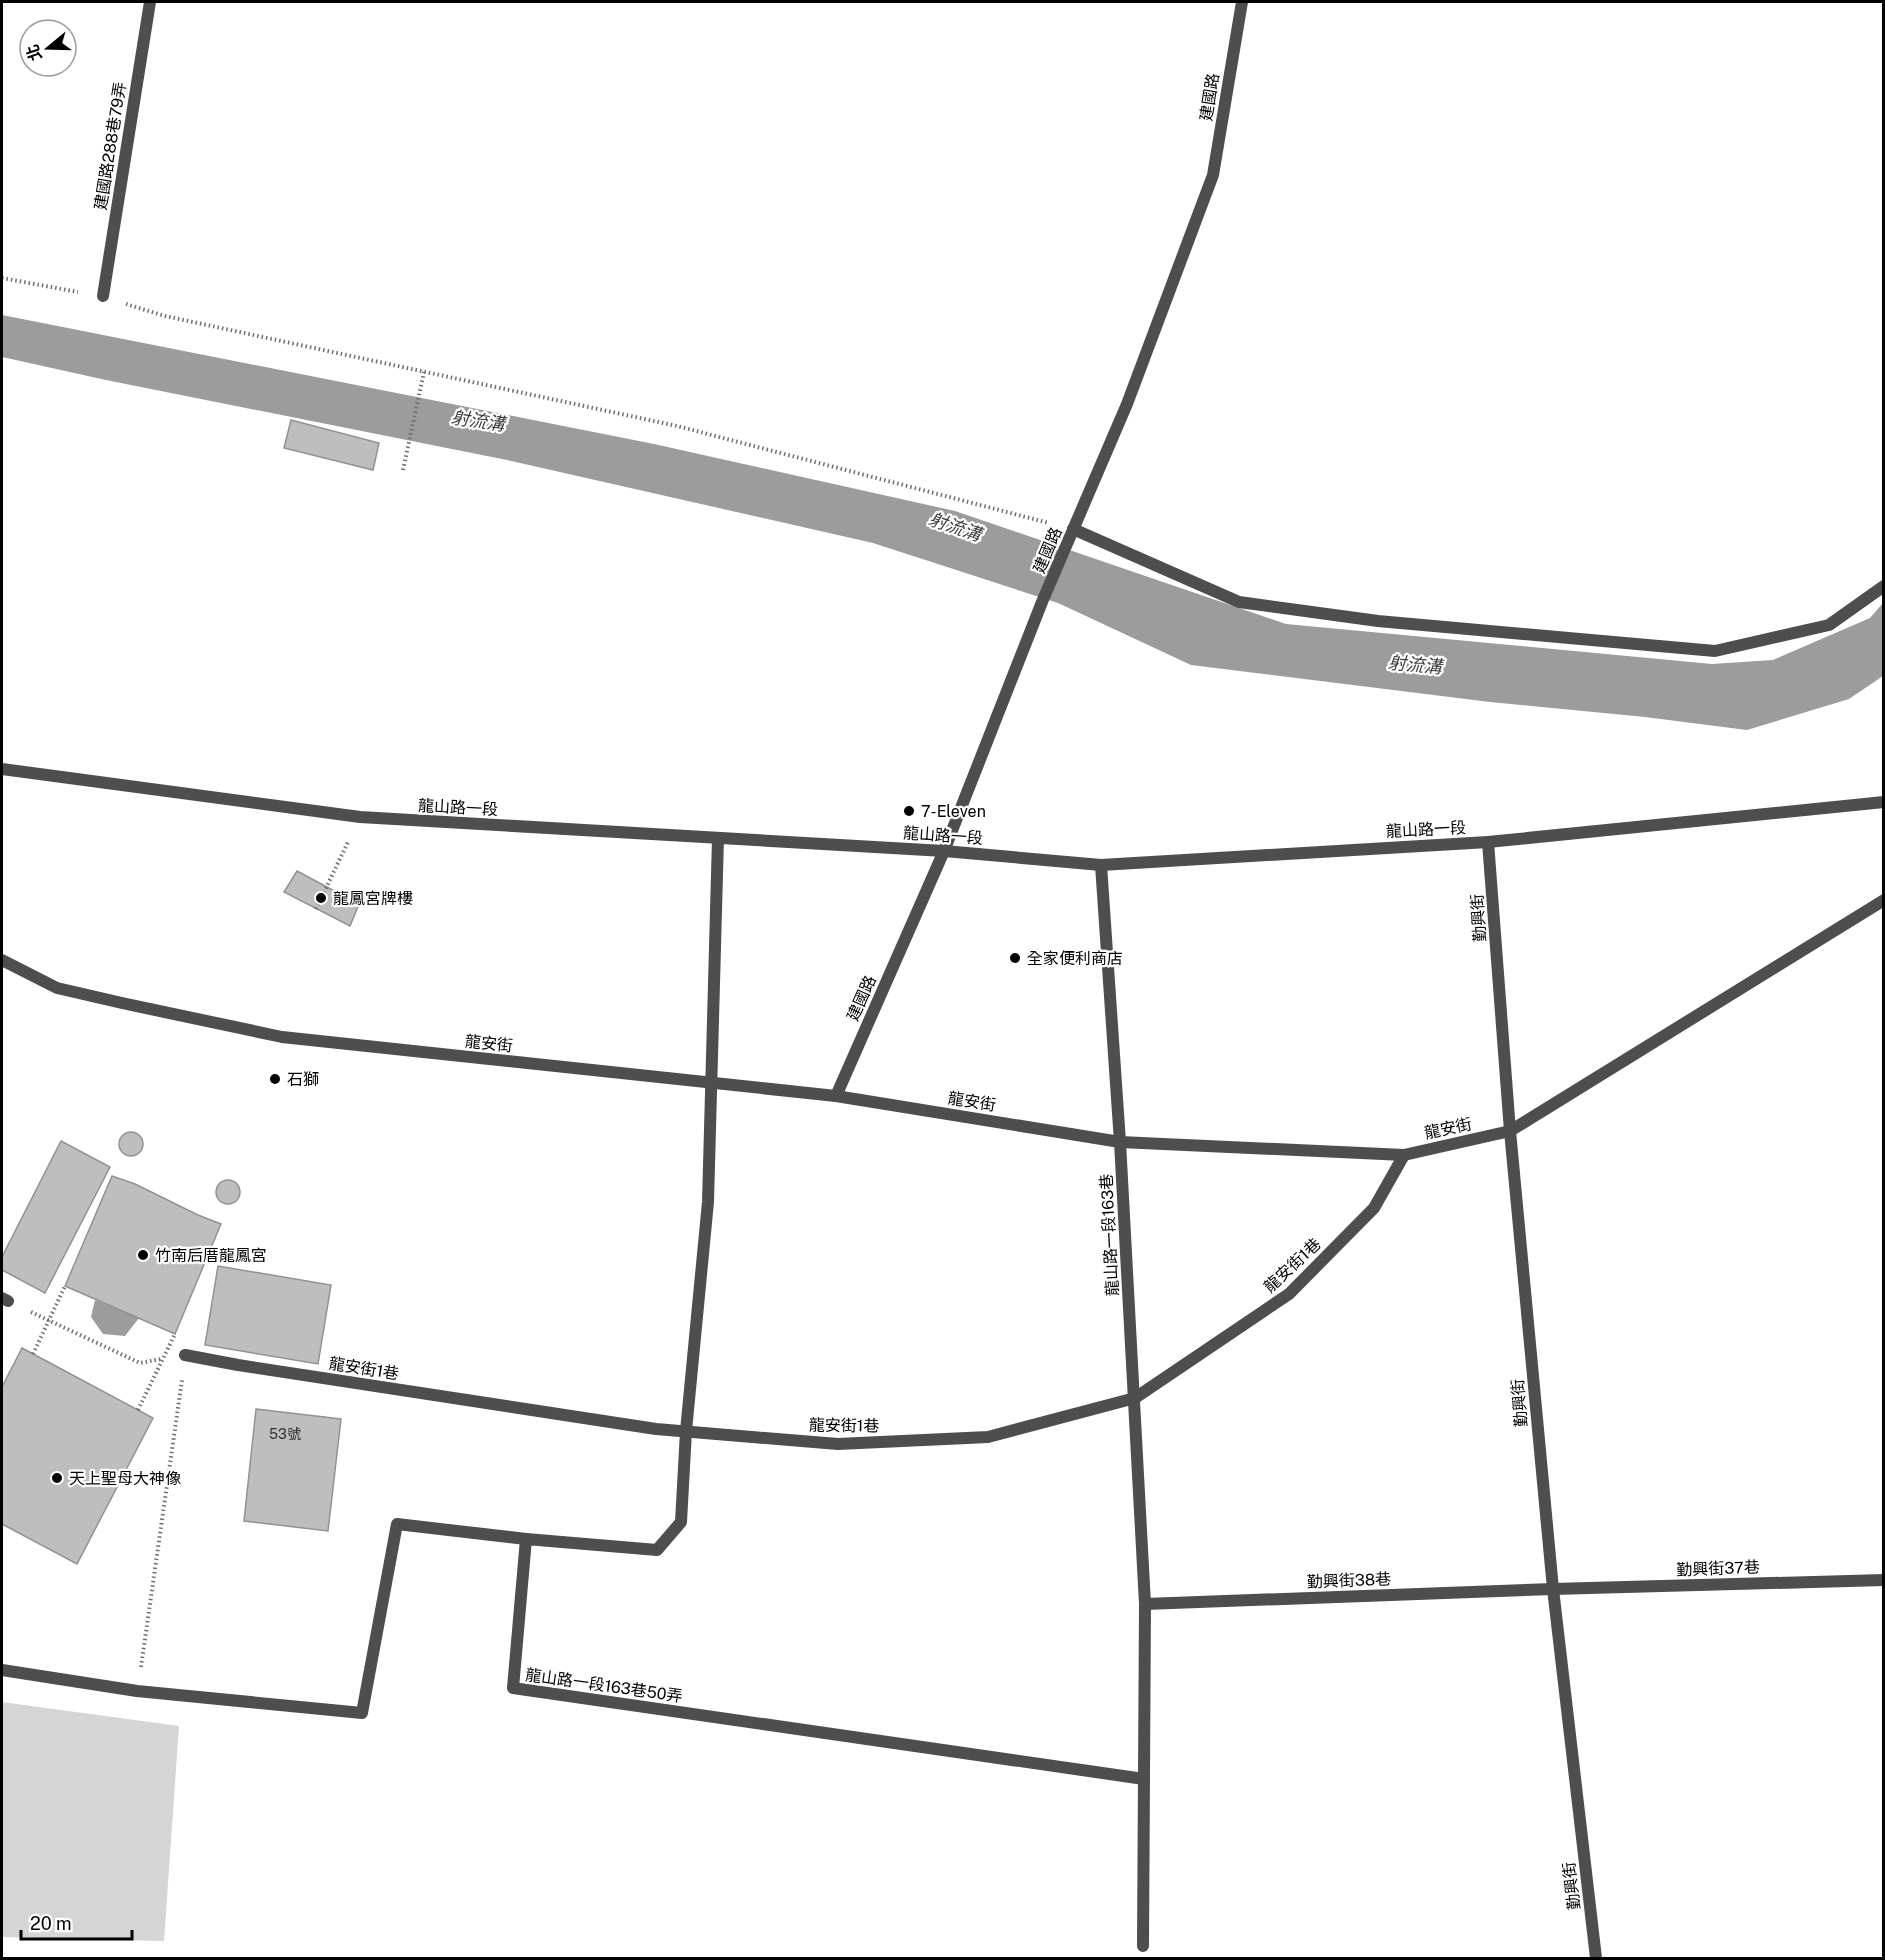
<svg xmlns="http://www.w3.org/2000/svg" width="1885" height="1960" font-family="'Public Sans','Noto Sans TC',sans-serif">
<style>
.green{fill:#d5d5d5}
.water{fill:#9c9c9c}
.building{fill:#bebebe;stroke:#929292;stroke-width:1.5}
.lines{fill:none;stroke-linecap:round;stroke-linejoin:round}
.path{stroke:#707070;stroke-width:4;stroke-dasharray:1.5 3;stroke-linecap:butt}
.service{stroke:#4e4e4e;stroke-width:12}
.minor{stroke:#4e4e4e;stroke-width:12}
.tertiary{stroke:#4e4e4e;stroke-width:12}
.path-bridge{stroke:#707070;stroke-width:4;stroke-dasharray:1.5 3;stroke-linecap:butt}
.poi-dot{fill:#000;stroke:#fff;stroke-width:2}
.labels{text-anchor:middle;stroke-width:4.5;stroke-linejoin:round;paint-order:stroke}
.number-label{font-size:14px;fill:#303030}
.street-label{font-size:16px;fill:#000;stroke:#fff}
.poi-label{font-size:16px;fill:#000;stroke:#fff;text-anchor:start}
.water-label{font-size:18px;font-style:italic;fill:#3d3d3d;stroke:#fff}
</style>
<rect width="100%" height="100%" fill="#fff"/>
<polygon class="green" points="2,1702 179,1726 164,1941 2,1937"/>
<g class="water">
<polygon points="2,315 654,444 955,511 1286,624 1712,664 1773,660 1870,618 1883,603 1883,676 1849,699 1747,730 1645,717 1490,702 1191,665 1058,603 873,543 507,460 106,380 2,357"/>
<polygon points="95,1300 139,1318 125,1336 103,1334 91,1317"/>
</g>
<g class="building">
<polygon points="291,420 379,443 373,470 284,448"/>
<polygon points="297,871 359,904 350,926 284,892"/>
<circle cx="131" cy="1144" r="12"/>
<polygon points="61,1141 110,1167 45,1293 2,1270 2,1257"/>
<polygon points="112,1176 135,1184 198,1215 221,1224 175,1334 65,1286"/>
<circle cx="228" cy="1192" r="12"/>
<polygon points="218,1266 331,1285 318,1364 205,1345"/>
<polygon points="22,1348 153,1418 77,1564 2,1524 2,1387"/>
<polygon points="256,1409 341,1419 328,1531 244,1521"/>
</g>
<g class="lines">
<g class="path">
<polyline points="2,278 78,292"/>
<polyline points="126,304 165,316 677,426 1049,523"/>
<polyline points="403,470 424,372"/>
<polyline points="316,909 348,842"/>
<polyline points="31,1312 140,1363 161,1359"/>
<polyline points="141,1667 182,1380"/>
</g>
<g class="service">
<polyline points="718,838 708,1202 686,1431 681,1522 657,1550 526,1539 513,1688 1144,1779"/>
<polyline points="2,1298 8,1301"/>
<polyline points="185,1355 238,1365 656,1429 838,1444 988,1437 1135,1398 1289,1294 1374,1208 1404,1155"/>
<polyline points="2,1670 137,1691 362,1713 397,1524 526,1539"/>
<polyline points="1143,1946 1145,1604"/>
</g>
<g class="minor">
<polyline points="103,296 150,2"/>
<polyline points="1073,529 1239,602 1378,621 1715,651 1829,625 1884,586"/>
<polyline points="1488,842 1510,1131 1553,1589 1596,1958"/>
<polyline points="1101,865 1120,1142 1145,1604 1553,1589 1884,1580"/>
<polyline points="2,960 57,988 122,1003 282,1037 836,1096 1120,1142 1404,1155 1510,1131 1884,900"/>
</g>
<g class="tertiary">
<polyline points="2,769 360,817 944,851 1101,865 1488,842 1884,802"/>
<polyline points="836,1096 944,851 1042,602 1127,404 1213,175 1242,2"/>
</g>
<g class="path-bridge">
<polyline points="33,1354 65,1286"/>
<polyline points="138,1410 175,1334"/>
</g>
</g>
<g class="poi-dot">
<circle cx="909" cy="811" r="6"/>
<circle cx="321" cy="898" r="6"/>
<circle cx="1015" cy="958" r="6"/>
<circle cx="275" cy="1079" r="6"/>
<circle cx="143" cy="1255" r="6"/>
<circle cx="57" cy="1478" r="6"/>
</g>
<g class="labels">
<g class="number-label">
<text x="285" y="1439">53號</text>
</g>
<g class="street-label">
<text transform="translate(1209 97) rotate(-81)" y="6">建國路</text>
<text transform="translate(110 146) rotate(-81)" y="6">建國路288巷79弄</text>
<text transform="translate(1047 550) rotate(-67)" y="6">建國路</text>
<text transform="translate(458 807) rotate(3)" y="6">龍山路一段</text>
<text transform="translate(1426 829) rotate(-3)" y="6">龍山路一段</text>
<text transform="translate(943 835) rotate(4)" y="6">龍山路一段</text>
<text transform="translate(1478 918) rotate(-94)" y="6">勤興街</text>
<text transform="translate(861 998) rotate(-66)" y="6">建國路</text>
<text transform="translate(489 1043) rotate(6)" y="6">龍安街</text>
<text transform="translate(972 1101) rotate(9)" y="6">龍安街</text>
<text transform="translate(1448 1128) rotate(-12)" y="6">龍安街</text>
<text transform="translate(1109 1235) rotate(-93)" y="6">龍山路一段163巷</text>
<text transform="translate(1292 1265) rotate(-43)" y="6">龍安街1巷</text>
<text transform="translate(364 1368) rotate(9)" y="6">龍安街1巷</text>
<text transform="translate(1519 1403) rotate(-95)" y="6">勤興街</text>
<text transform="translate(844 1425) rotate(1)" y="6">龍安街1巷</text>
<text transform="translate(1718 1568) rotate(-2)" y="6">勤興街37巷</text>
<text transform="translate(1349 1580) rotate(-2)" y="6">勤興街38巷</text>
<text transform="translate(604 1685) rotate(8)" y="6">龍山路一段163巷50弄</text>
<text transform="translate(1571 1886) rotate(-97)" y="6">勤興街</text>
</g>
<g class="poi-label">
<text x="921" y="817">7-Eleven</text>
<text x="333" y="904">龍鳳宮牌樓</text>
<text x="1027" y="964">全家便利商店</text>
<text x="287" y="1085">石獅</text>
<text x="155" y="1261">竹南后厝龍鳳宮</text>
<text x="69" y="1484">天上聖母大神像</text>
</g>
<g class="water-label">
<text transform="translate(478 421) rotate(8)" y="6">射流溝</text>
<text transform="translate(955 527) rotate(19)" y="6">射流溝</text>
<text transform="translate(1415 665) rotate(5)" y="6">射流溝</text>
</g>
</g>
<rect width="1885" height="1960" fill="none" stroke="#000000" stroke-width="6"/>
<g transform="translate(48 48) rotate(251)"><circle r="28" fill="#ffffff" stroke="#999999" stroke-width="1.5"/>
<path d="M0-4.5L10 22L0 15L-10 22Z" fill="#000000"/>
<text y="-9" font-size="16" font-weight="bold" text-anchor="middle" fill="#000000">北</text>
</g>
<path d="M21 1930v9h111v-9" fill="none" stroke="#000000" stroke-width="3"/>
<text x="30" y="1930" font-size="18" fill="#000000" stroke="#ffffff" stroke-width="4.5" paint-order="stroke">20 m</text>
</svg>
